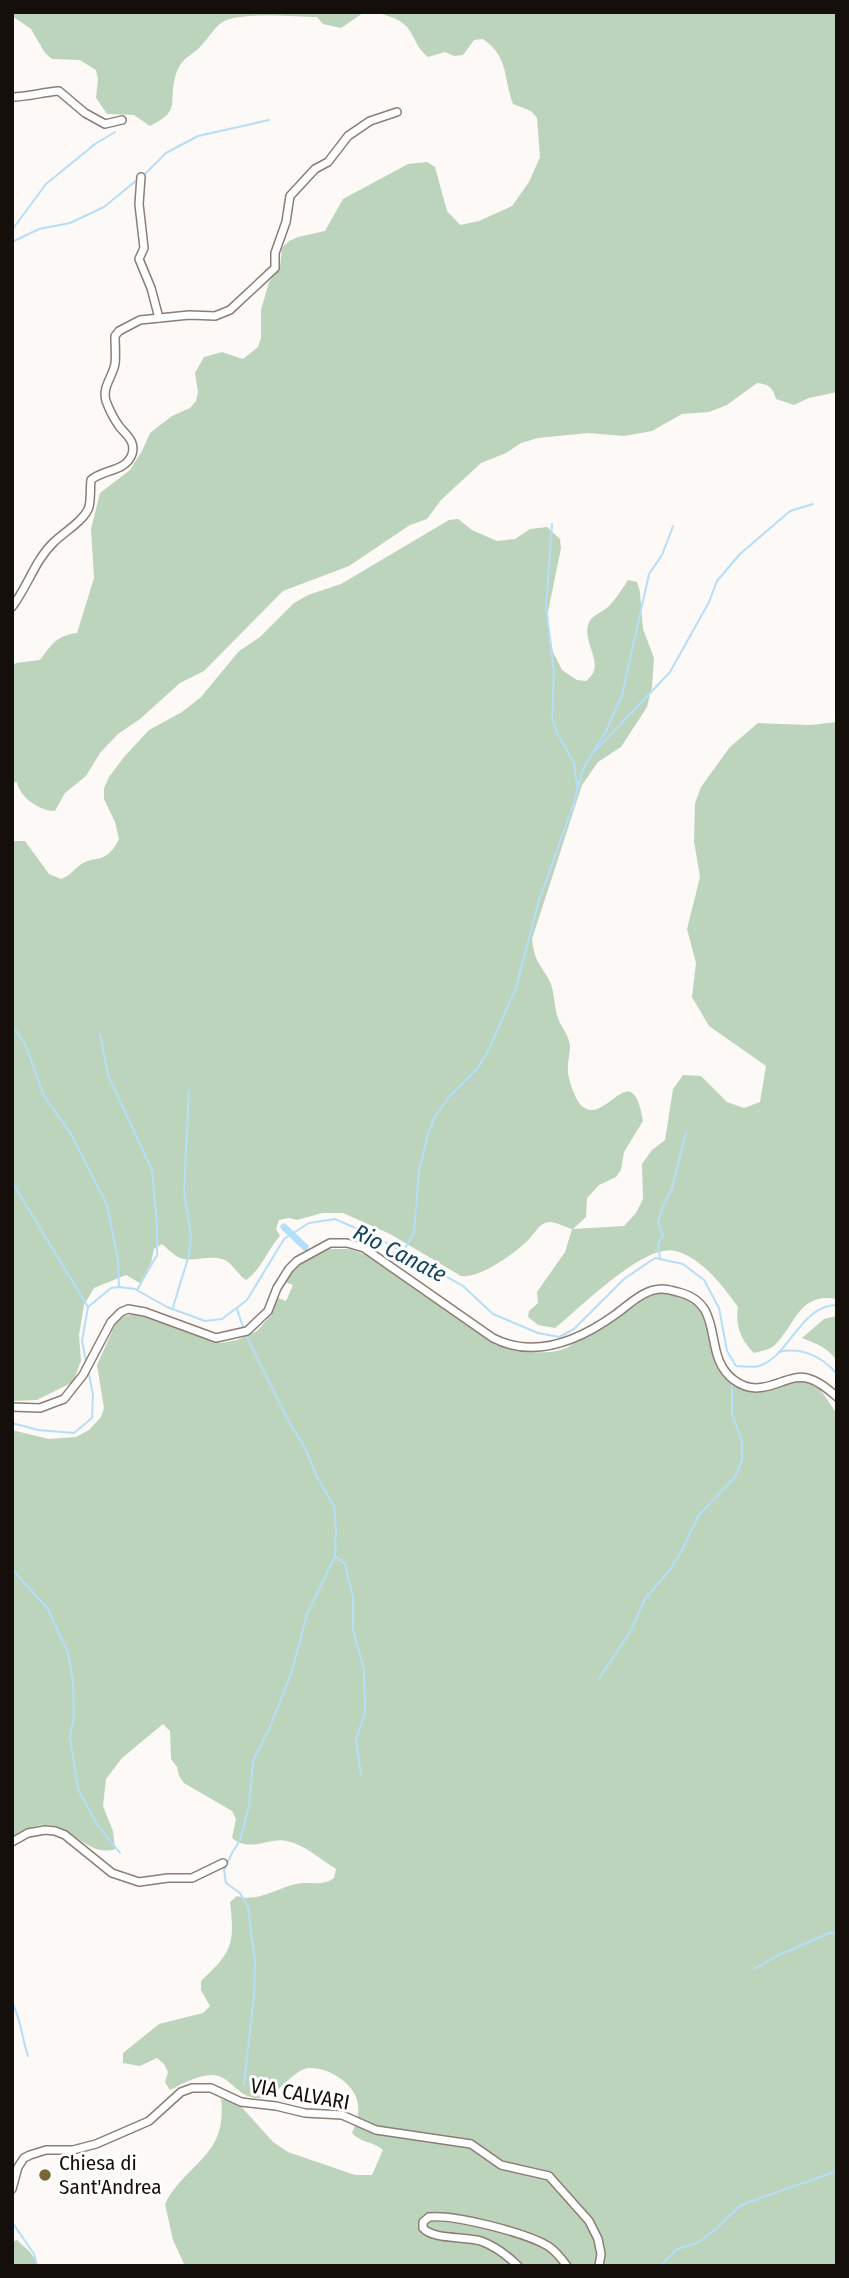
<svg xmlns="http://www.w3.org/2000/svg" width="849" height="2278" font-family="'Fira Sans Condensed',sans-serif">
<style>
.green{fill:#bdd4bc}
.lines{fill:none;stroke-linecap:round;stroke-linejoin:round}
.stream{stroke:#b4def9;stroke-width:2}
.canal{stroke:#b4def9;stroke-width:7}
.minor-casing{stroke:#8d7d74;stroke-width:10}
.minor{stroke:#fff;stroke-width:7}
.poi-dot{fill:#7b6635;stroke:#fff;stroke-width:2.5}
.labels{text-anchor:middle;stroke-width:6;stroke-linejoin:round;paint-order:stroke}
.street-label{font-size:21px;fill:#150f0c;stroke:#fff}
.poi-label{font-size:21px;fill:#150f0c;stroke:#fff;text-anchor:start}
.water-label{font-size:23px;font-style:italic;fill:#124560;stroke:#fff}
</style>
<rect width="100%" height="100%" fill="#fcf9f7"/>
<g class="green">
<path d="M12,12h356l-5,1 -22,15 -18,-4 -6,-7c-20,0 -81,-6 -96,6 -8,6 -14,17 -21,24 -11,11 -18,10 -24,27 -9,29 7,36 -26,52l-16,-11 -27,-1 -11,-16 2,-19 -2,-9 -16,-10 -28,-1 -7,-6 -14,-24 -19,-13z"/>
<path d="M374,12h463v380l-28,6 -15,7 -18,-6c-3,-11 -7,-15 -19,-16l-30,22 -18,7 -27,2 -30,17 -28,5 -36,-3 -50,5 -17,5 -15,10 -25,10 -40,37 -14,19 -17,6 -61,41 -66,25 -79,80 -24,12 -40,36 -22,15 -18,19 -14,23 -21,17 -10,18c-15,0 -35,-13 -38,-29l-5,1v-117l4,-3 24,-3c12,-16 16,-24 37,-27l17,-55 -3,-49 9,-36 30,-23 12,-19 8,-18 22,-17 18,-8 6,-7 2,-9 -3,-19 9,-16 18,-5 21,7 15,-12 3,-9v-28l8,-28 11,-15 2,-19 7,-7 9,-4 27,-6 18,-32 65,-35 19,-2 8,5 12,44 13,14 19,-4 33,-15 17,-24 11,-25 -3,-39 -6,-7 -18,-7c-10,-27 -4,-47 -30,-65l-9,1 -11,15 -9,1 -9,-4 -17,5c-11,-8 -13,-20 -21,-30 -8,-9 -22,-12 -33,-15z"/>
<path d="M458,519l14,11 25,11 18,-2 15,-10 17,-2 13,12 1,9 -13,64 1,19 4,21 9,18 15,10 9,1c21,-16 -3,-35 2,-56 3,-10 13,-12 20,-18 8,-8 14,-18 20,-27l9,2 3,10 3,37 11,29 -2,29 -5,20 -26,40 -23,15 -16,23 -50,154c1,7 2,15 5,21 4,8 10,15 14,24 4,12 3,25 8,37 4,8 10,15 11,25 0,8 -3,18 -2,27 1,8 8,29 15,34 24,18 49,-53 60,14l-19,31 -3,18 -5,7 -17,8 -12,13 -1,19 -13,12 51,-3 12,-13 7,-14 -1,-35 10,-14 13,-10 8,-51 10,-14 18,1 26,26 17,6 16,-6 6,-36 -57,-40 -17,-29 4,-34 -9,-34 13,-52 -6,-36 1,-38 6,-16 29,-40 28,-24 52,2 27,-3v577c-38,-7 -41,25 -62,46 -5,5 -14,6 -21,8 -13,-13 -19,-27 -16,-46 -15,-21 -37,-50 -63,-56 -31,-8 -95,57 -120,77l-17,-3 -10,-8 1,-6 9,-8 -1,-11 28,-40 7,-23c-7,-2 -16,-7 -22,-7 -10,0 -15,11 -21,17 -13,14 -50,40 -68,37l-71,-42 -47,-21h-21l-25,7 -8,-2 -10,2 -3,9 4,7c-12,13 -19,34 -34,44 -8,-5 -13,-16 -21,-20 -15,-6 -31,3 -45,-2 -7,-3 -13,-10 -18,-14l-8,5 -3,14 -11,20 -14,-8 -32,13 -10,17 -5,30 2,26 -8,21 -36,18 -25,1v-560h13l24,33 12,5c10,-4 10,-7 18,-13 16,-13 26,1 40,-27l-4,-17 -11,-23v-11l5,-11 15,-20 25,-27 33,-18 19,-15 38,-46 21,-14 34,-34 14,-8 33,-11 108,-64z"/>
<path d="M330,1249h19l18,6 129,90c21,6 65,15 81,-5 13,-8 28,-16 41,-24 12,-7 23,-18 37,-22 7,-2 19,-1 26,2 5,1 11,3 15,6 23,19 6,65 41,83 29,16 59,-12 77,-1 9,6 15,20 23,29v853h-652l-12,-26 -8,-36c21,-42 63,-47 56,-105l18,5 34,38 15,10 67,23h17l11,-25c-10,-9 -22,-7 -31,-17 5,-12 9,-23 4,-36 -6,-17 -37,-35 -54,-27 -15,7 -26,29 -45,28 -17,-1 -22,-14 -36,-21 -16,-7 -38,7 -51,13l-5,-8 3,-10 -4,-8 -7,-6 -17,8 -17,-3v-10l36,-29 44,-11 7,-7 -9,-16v-9c31,-29 34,-37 29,-79l7,-6c20,7 40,-8 59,-12 14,-3 26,3 38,-6l2,-9c-15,-9 -32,-25 -49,-28 -18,-4 -36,12 -55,-3l4,-19 -4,-8 -48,-28 -5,-7 -2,-9 -6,-8 -1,-28 -7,-7 -41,34 -16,21 -3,27 10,25 2,18c-27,9 -43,-25 -71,-24 -11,0 -23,7 -32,12v-407l37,9 27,-2 13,-7 12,-13 3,-9 -7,-43 19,-42 9,-7 13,-2 83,29 16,-3 20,-9 14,-16 7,-17 8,3 7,-16 -8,-3c8,-18 28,-27 45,-33z"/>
<path d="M836,1316l1,1v44c-8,-13 -22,-18 -35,-23l22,-19z"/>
<polygon points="17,2240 30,2252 39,2266 12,2266 12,2242"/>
</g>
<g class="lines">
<g class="stream">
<polyline points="142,177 166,153 198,136 269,120"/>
<polyline points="12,230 46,184 95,144 115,132"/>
<polyline points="12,242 39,229 70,223 104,207 137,180"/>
<polyline points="552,524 546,608 554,671 552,717 558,735 574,763 577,786"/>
<polyline points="596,750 670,672 709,602 717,581 740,554 790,511 813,504"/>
<polyline points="12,1025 26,1046 44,1096 71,1134 107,1205 118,1260 119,1286"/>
<polyline points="100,1034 108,1075 152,1170 157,1225 157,1255 137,1290"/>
<polyline points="12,1182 88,1307"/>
<polyline points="403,1252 414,1232 419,1172 427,1137 435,1116 449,1097 478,1068 489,1049 516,988 539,900 573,806 583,769 606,731 622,695 649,574 662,555 673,526"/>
<polyline points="660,1258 658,1244 663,1235 658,1222 663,1206 672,1188 686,1133"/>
<polyline points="173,1307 189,1255 191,1235 184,1191 189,1091"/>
<polyline points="237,1309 244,1330"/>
<path d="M779,1352c22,-5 43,4 58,22"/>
<path d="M86,1361l-4,-20 6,-34 23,-19 9,-1 15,2 32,18 38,14 17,-2 25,-19 37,-61 25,-16 26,-4 43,19 85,48 30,28 45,19 21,4 15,-8 50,-50 31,-21 28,6 21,16 15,28 8,43 9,15c7,0 17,2 23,0 31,-10 41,-61 78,-61"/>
<polyline points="12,1423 38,1430 74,1433 92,1418 93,1395 88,1369"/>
<polyline points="335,1556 345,1564 353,1597 353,1630 364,1669 365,1712 356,1740 361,1776"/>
<polyline points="12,1569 48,1609 68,1653 73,1681 74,1716 70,1737 78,1789 96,1823 120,1853"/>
<polyline points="598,1680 630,1632 645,1599 669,1571 681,1552 699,1515 735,1477 742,1461 742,1441 732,1414 732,1381"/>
<polyline points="754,1969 777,1956 829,1933 837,1933"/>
<path d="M12,2002c9,17 10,37 16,54"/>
<polyline points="244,2085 254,1996 255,1962 248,1907 240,1893 226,1883 224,1870 232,1853 240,1840 249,1806 253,1761 270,1727 292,1671 307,1614 335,1556 336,1528 334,1506 317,1477 305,1448 288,1420 246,1335"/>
<polyline points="12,2222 34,2254 37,2266"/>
<polyline points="660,2266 677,2249 697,2243 716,2229 741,2205 837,2171"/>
</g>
<polyline class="canal" points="284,1227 305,1247"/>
<defs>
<g id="minor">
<path d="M12,97c16,0 31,-5 47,-6l26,22 20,11 17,-4"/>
<polyline points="141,177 139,204 144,248 139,259 151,288 159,318"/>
<path d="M12,607c16,-21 23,-47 42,-65 10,-10 30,-21 35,-35 2,-8 1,-19 2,-27 12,-11 35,-8 41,-26 4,-13 -6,-19 -13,-28 -5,-7 -10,-17 -13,-25 -4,-14 6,-23 9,-37 1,-9 0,-19 0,-28l4,-5 21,-11 49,-5 26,1 15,-6 45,-42v-15l11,-31 4,-26 25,-27 13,-7 20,-26 22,-15 27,-9"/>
<path d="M12,1407l28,1 24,-9 19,-24 28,-53 10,-10 7,-3 17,3 71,26 31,-7 21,-20 9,-23 12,-19 8,-8 33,-18h17l17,5 129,90c43,22 87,2 123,-24 14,-10 28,-25 46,-25 6,0 11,2 16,3 50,12 22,63 56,88 29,22 53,-10 76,-1 10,3 19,11 27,18"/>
<polyline points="12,1842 28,1833 45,1830 55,1831 65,1835 112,1873 139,1882 168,1878 192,1878 223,1863"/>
<polyline points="12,2189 18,2167 24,2158 30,2155 46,2150 73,2150 96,2144 149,2121 181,2092 192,2088 211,2088 241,2102 276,2106 305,2113 342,2115 376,2130 471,2144 501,2165 549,2176 589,2221 598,2239 601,2254 599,2266"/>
<path d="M518,2266c-10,-10 -24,-20 -37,-25 -16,-5 -48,-1 -58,-13v-6l6,-5c25,-3 97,16 119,29 8,5 13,12 19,20"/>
</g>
</defs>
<use href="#minor" class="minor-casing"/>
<use href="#minor" class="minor"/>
</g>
<circle class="poi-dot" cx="45" cy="2175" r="7"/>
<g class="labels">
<g class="street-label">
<text transform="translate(300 2094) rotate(10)" y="7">VIA CALVARI</text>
</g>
<g class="poi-label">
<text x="59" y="2170">Chiesa di<tspan x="59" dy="24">Sant'Andrea</tspan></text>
</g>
<g class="water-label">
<text transform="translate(400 1253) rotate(27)" y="8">Rio Canate</text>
</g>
</g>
<rect width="849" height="2278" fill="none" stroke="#150f0c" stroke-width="28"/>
</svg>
